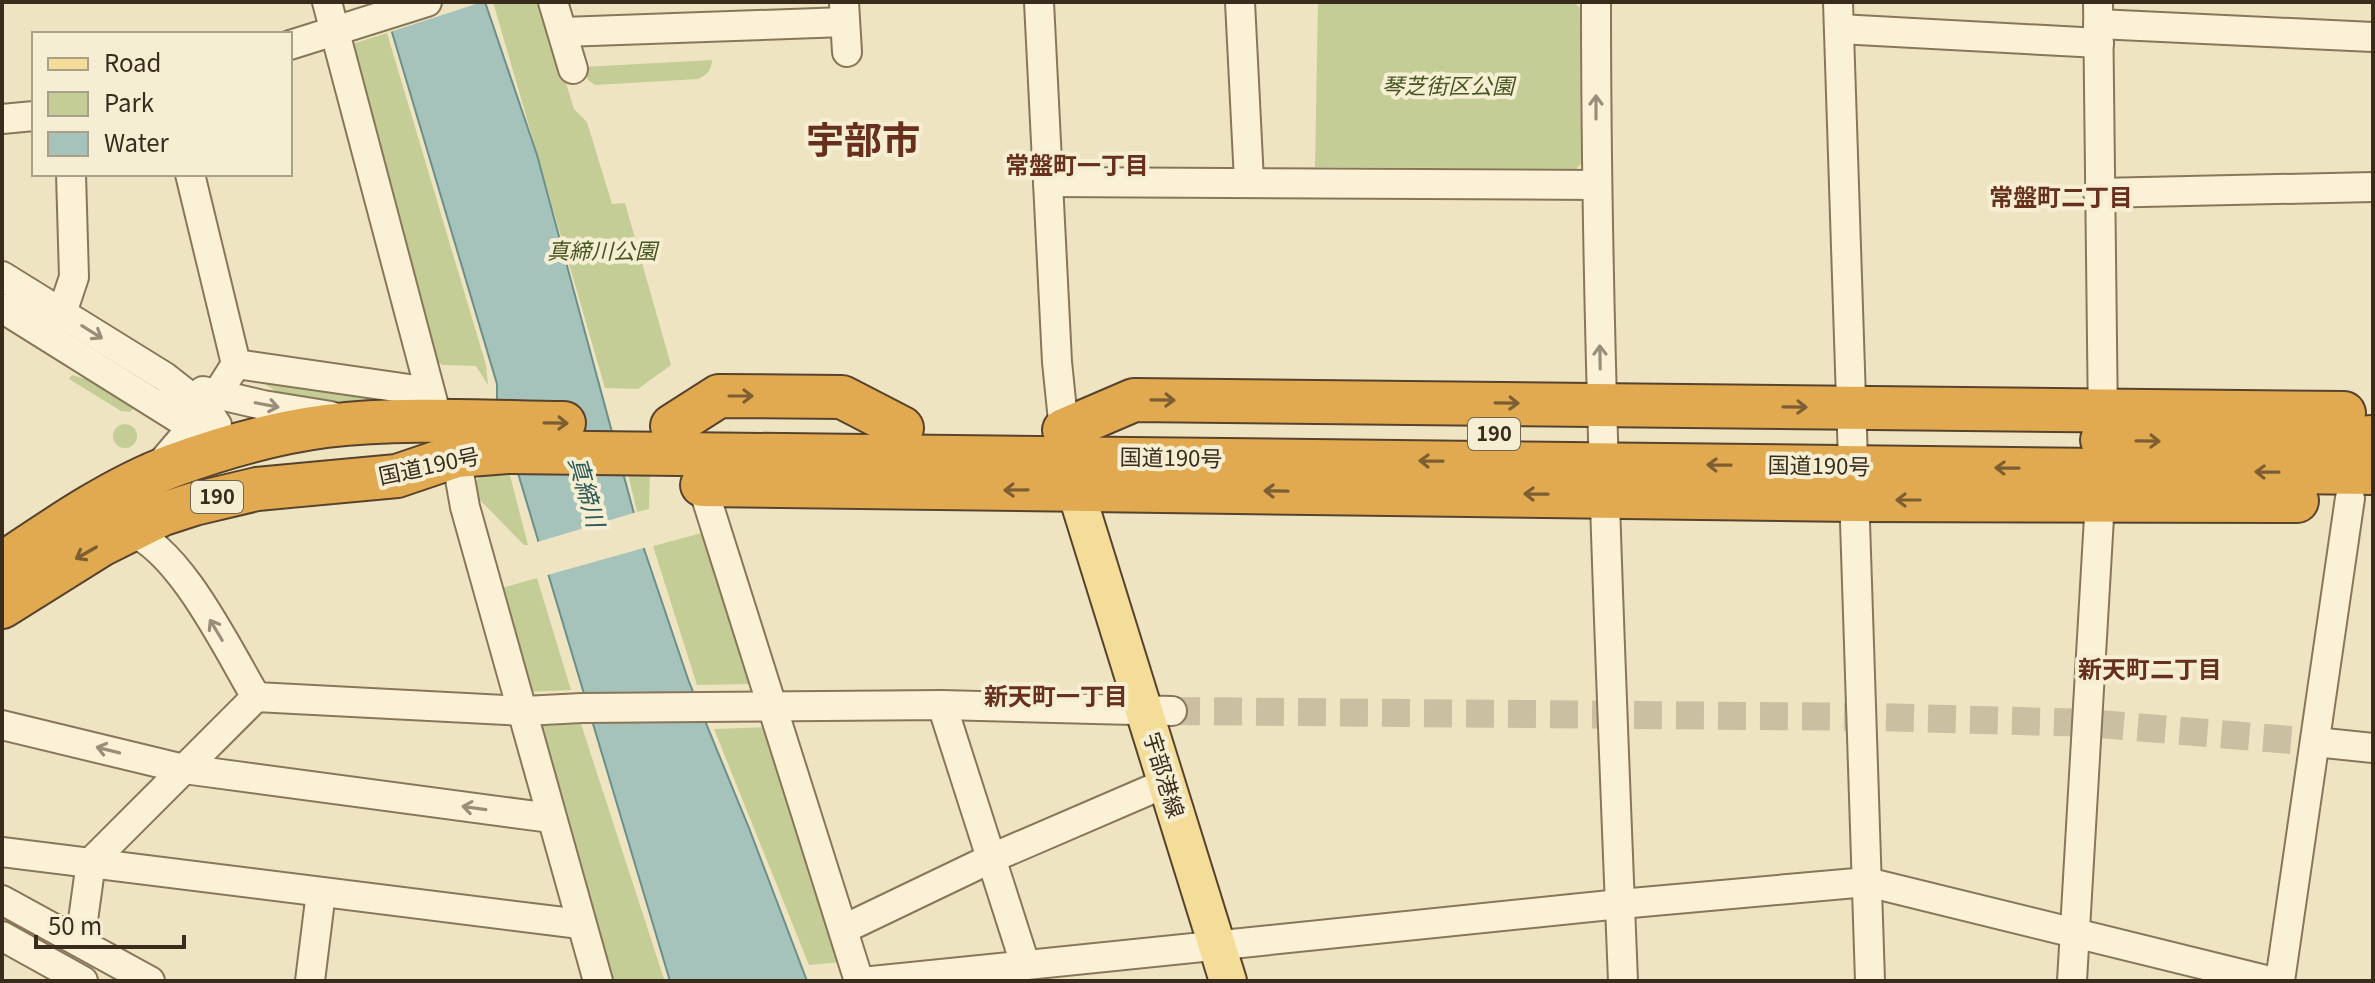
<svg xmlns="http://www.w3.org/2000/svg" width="2375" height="983" font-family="Georgia,'Noto Sans JP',serif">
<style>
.green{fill:#c4cd96}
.water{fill:#a5c2bb;stroke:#6b9089;stroke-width:2}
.pier{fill:#efe4c2}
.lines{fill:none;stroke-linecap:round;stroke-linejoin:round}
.minor-tunnel{stroke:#cbbfa1;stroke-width:28;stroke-dasharray:28 14;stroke-linecap:butt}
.minor-casing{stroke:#897659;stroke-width:32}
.major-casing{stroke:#57432d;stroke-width:40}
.highway-casing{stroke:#57432d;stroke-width:46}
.minor{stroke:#faf1d6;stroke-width:28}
.major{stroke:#f3dd99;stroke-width:36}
.highway{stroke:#e1aa51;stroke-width:42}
.oneway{stroke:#9a8e7a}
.oneway2{stroke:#7c5e32}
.labels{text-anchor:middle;stroke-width:8;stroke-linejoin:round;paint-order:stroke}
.shield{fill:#f6eed2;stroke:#726653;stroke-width:2}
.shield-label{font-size:20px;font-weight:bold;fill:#392c1d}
.park-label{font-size:22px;font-style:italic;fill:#465623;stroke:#f6eed2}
.street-label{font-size:22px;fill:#392c1d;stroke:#f6eed2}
.neighbourhood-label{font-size:24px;font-weight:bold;fill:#66301c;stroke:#f6eed2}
.water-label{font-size:24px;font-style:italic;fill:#2c5959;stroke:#f6eed2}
.town-label{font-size:38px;font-weight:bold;fill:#66301c;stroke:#f6eed2}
</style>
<rect width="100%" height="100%" fill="#efe4c2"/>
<g class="green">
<polygon points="493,2 541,2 574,109 587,122 612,204 625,203 671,365 638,389 605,388"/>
<polygon points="1318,2 1574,2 1580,8 1581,164 1576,169 1315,167"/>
<polygon points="387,33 486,365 488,385 476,366 442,365 434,359 349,49 355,43"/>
<path d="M712,60c-1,11 -4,14 -14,19l-103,6 -7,-5 -5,-13z"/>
<polygon points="72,375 99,383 135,408 129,412 121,411 69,379"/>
<path d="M262,382l127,15c-19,8 -85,4 -104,-2 -9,-3 -16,-8 -23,-13z"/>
<circle cx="125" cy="436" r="12"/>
<path d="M508,468l20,77h-4l-46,-47 -6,1c1,-26 13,-25 36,-31z"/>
<polygon points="627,470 650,470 649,509 637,512"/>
<polygon points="702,533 706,535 752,684 697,685 653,546"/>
<polygon points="537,578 571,690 526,692 498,589"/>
<polygon points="581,724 664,979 608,981 540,726"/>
<polygon points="770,727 842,962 809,965 714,729"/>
</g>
<polygon class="water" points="383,2 485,2 537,155 642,543 689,682 749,828 807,981 670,981 497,403 497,384"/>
<g class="pier">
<polygon points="394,2 482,2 387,33 380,7"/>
<polygon points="637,512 647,547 544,576 534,543"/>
</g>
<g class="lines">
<polyline class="minor-tunnel" points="1172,711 1876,717 2087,723 2315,742"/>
<defs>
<g id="minor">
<polyline points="327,2 438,421"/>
<polyline points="553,2 573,69"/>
<polyline points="844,2 847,52"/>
<polyline points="1039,2 1057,362 1064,430"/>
<polyline points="1240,2 1249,181"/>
<path d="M1596,2c0,327 14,653 27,979"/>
<polyline points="1838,2 1870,981"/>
<polyline points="2098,2 2103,425"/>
<polyline points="2098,24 2373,37"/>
<polyline points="1839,29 2099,43"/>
<polyline points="563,32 845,22"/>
<polyline points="290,45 427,2"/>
<polyline points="2,119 34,116"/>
<polyline points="1048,182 1596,185"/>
<polyline points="2098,193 2373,187"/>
<polyline points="2,276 165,377 207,410 217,425"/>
<polyline points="2,308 208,437"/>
<polyline points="62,313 74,277 71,174"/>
<polyline points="236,364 430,392"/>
<polyline points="203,391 263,405 331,416"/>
<polyline points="456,456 465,507 598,981"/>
<polyline points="159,466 207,410 236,364 190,174"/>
<polyline points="698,472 859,981"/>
<path d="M129,531c51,18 99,119 127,166"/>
<polyline points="942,705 1025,964"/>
<polyline points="2,725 184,769 551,818"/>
<polyline points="2315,742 2373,748"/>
<polyline points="2,852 580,924"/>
<polyline points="2,900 150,981"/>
<polyline points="844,929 992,858 1166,783"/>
<polyline points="2,936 83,981"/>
<polyline points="80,942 91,862 256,697 524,711 582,708 942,705 1172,711"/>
<polyline points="310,981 321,892"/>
<polyline points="872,981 1620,904 1867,882 2270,981"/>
<polyline points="2072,981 2101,483"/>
<polyline points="2280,981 2350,498"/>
</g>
<polyline id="major" points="1067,463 1228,981"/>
<g id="highway">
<polyline points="672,426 719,396 842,397 902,428"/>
<polyline points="1064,430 1134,400 2344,413"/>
<polyline points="2102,440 2287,442 2373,437"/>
<polyline points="702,485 1853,500 2297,501"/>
<path d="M2,564c52,-35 111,-76 170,-98 49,-18 101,-33 154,-40 78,-9 159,-4 238,-3"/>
<polyline points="2,607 101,545 163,514 194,504 257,489 397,476 456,456 507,452 2373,473"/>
</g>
</defs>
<use href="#minor" class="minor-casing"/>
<use href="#major" class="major-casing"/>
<use href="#highway" class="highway-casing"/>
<use href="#minor" class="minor"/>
<use href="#major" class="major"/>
<use href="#highway" class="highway"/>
</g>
<defs><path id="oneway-shaft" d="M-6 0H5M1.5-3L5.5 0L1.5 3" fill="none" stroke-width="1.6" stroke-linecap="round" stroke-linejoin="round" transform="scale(2)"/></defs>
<g class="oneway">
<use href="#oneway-shaft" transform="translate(1596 107) rotate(-90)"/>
<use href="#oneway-shaft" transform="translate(92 332) rotate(32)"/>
<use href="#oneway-shaft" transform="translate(1600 357) rotate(-91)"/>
<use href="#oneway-shaft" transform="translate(267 405) rotate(11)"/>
<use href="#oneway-shaft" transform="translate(216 630) rotate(-121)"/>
<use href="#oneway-shaft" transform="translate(108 750) rotate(-166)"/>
<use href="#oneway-shaft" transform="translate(474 808) rotate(-172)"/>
</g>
<g class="oneway2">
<use href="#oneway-shaft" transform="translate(741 396)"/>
<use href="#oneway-shaft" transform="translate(1163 400) rotate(1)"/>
<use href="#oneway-shaft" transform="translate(1507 403) rotate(1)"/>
<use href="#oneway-shaft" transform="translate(1795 407) rotate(1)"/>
<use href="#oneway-shaft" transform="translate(556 423) rotate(1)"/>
<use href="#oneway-shaft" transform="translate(2148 441) rotate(1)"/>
<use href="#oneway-shaft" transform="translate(1431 461) rotate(-179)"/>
<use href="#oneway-shaft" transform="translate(1719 465) rotate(-179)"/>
<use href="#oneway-shaft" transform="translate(2007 468) rotate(-179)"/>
<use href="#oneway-shaft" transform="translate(2267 472) rotate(-179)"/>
<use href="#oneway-shaft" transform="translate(1016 490) rotate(179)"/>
<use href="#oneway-shaft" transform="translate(1276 491) rotate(-179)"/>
<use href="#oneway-shaft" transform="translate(1536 494) rotate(-179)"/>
<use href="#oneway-shaft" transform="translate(1908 500) rotate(180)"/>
<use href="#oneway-shaft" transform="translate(86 553) rotate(150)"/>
</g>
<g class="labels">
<g class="shield">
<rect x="1468" y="418" width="52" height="32" rx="6"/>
<rect x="191" y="481" width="52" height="32" rx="6"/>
</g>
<g class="shield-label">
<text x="1494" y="441">190</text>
<text x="217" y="504">190</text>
</g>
<g class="park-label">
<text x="1448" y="94">琴芝街区公園</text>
<text x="602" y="259">真締川公園</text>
</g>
<g class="street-label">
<text transform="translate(1171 458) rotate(1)" y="8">国道190号</text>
<text transform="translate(429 466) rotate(-12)" y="8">国道190号</text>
<text transform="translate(1819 466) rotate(1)" y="8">国道190号</text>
<text transform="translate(1164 775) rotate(73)" y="8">宇部港線</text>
</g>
<g class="neighbourhood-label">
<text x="1077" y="174">常盤町一丁目</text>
<text x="2061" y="206">常盤町二丁目</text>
<text x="2150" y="678">新天町二丁目</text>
<text x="1056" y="705">新天町一丁目</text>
</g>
<g class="water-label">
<text transform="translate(586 492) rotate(74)" y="8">真締川</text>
</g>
<g class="town-label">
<text x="863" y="154">宇部市</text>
</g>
</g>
<rect width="2375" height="983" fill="none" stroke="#392c1d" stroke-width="8"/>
<rect x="32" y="32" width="260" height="144" fill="#f6eed2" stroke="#aaa08a" stroke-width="2"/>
<rect x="48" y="58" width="40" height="12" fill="#f3dd99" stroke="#aaa08a" stroke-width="2"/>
<text x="104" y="72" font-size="24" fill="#392c1d">Road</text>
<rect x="48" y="92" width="40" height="24" fill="#c4cd96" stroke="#aaa08a" stroke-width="2"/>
<text x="104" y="112" font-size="24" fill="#392c1d">Park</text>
<rect x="48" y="132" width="40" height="24" fill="#a5c2bb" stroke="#aaa08a" stroke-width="2"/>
<text x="104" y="152" font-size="24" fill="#392c1d">Water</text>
<path d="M36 935v12h148v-12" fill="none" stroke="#392c1d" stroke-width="4"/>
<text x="48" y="935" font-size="24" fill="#392c1d" stroke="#f6eed2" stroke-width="6" paint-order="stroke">50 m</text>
</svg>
